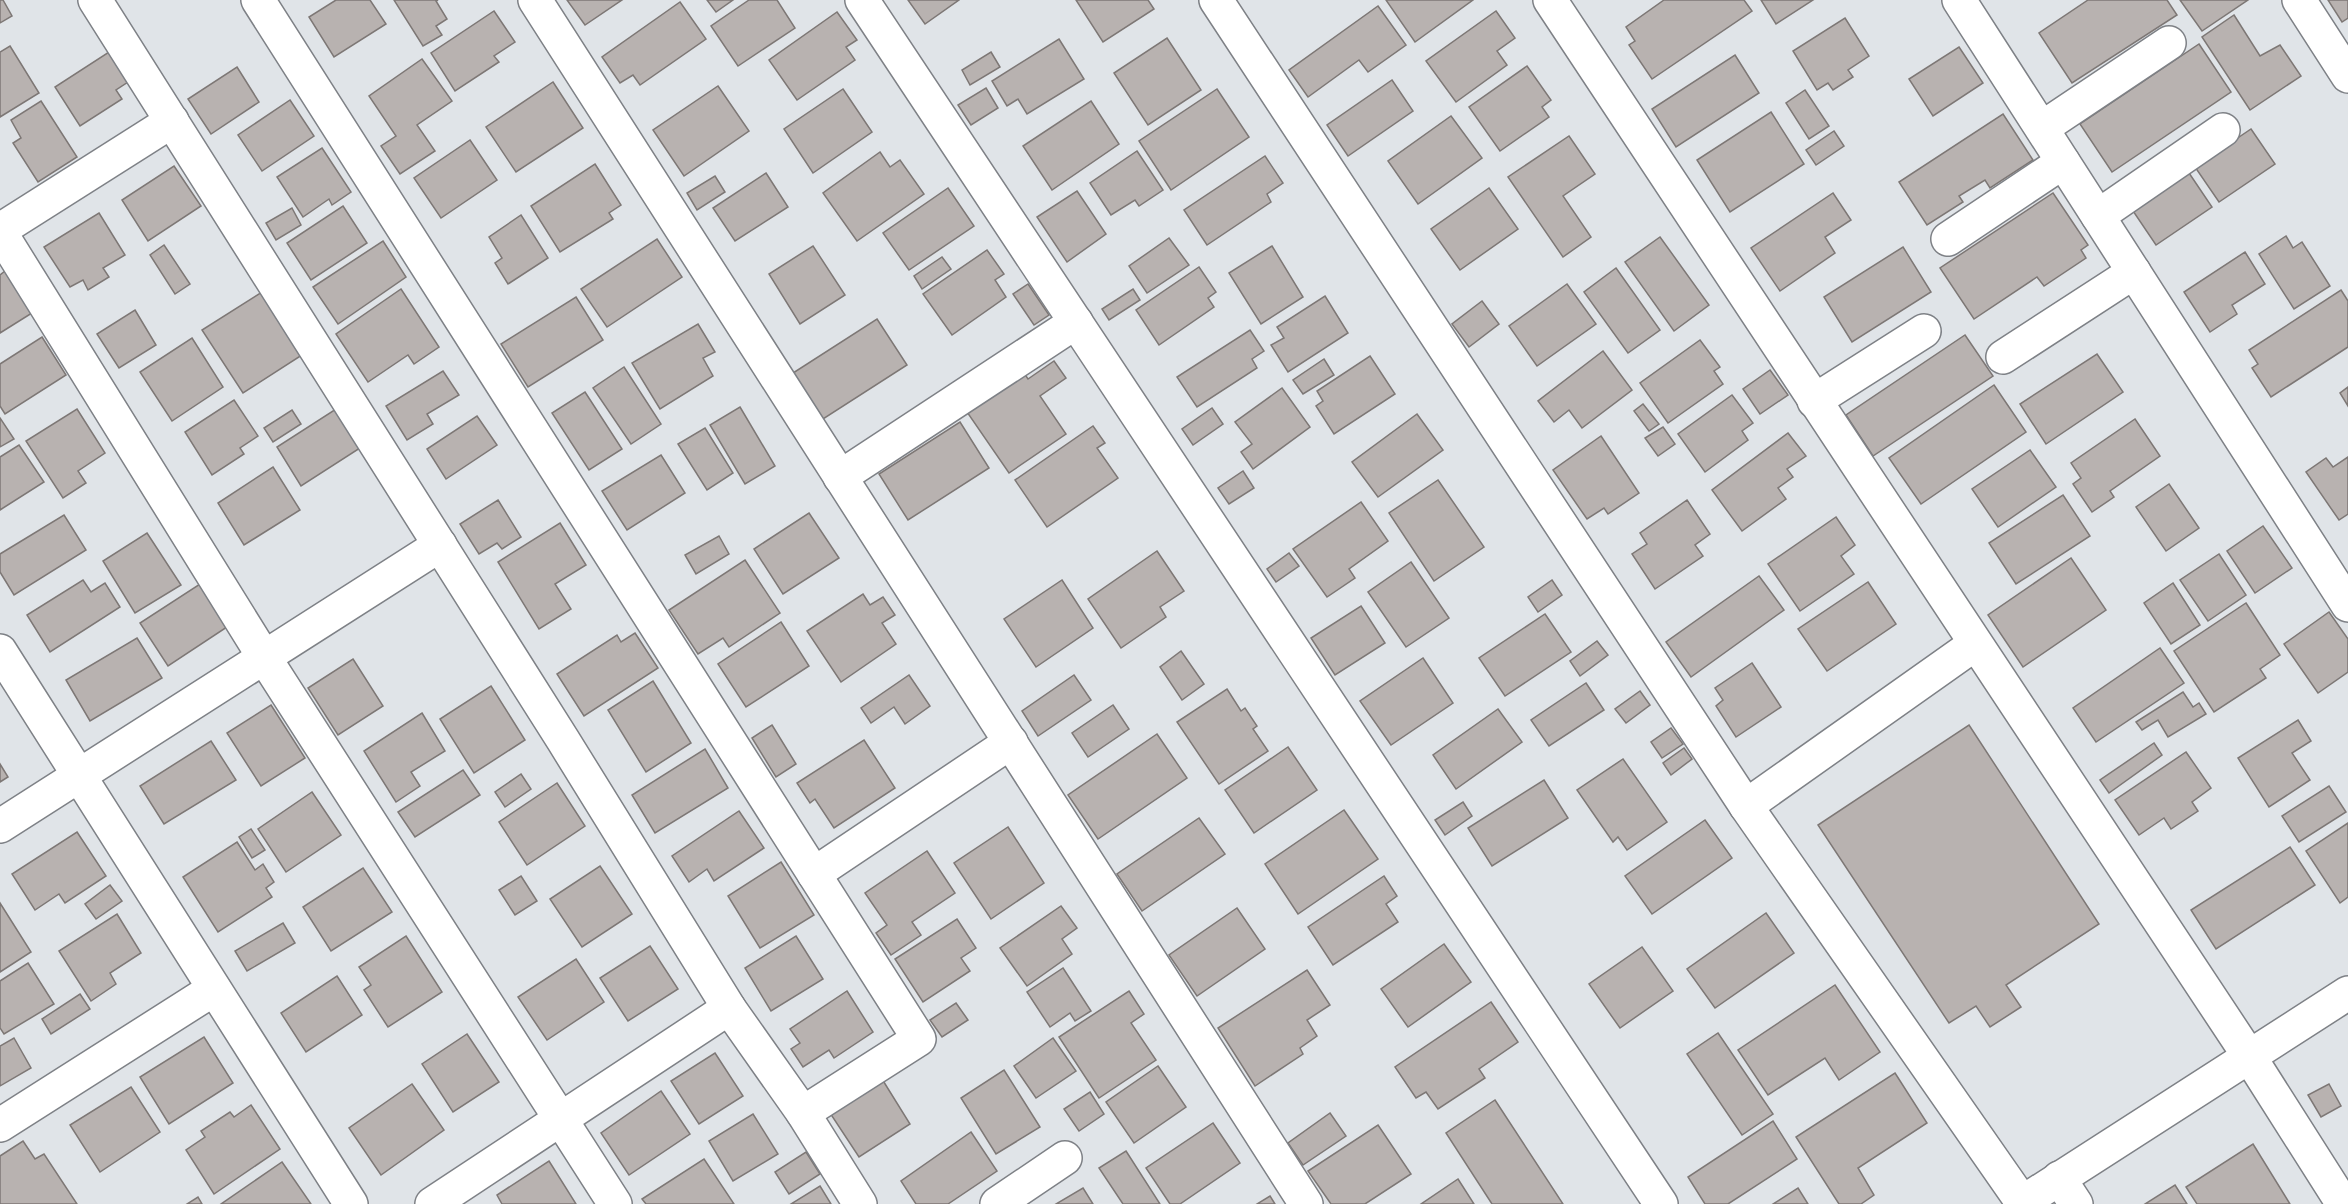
<svg xmlns="http://www.w3.org/2000/svg" width="2348" height="1204" font-family="Montserrat,sans-serif">
<style>
.building{fill:#b8b2b0;stroke:#7d7775;stroke-width:1.5}
.lines{fill:none;stroke-linecap:round;stroke-linejoin:round}
.minor-casing{stroke:#7e8186;stroke-width:36}
.minor{stroke:#fff;stroke-width:33}
</style>
<rect width="100%" height="100%" fill="#e0e4e8"/>
<g class="building">
<polygon points="0,0 3,0 12,16 0,23"/>
<polygon points="336,0 370,0 386,24 334,57 309,17"/>
<polygon points="394,0 438,0 436,1 447,19 436,26 442,35 423,46"/>
<polygon points="567,0 622,0 585,25"/>
<polygon points="707,0 733,0 716,12"/>
<polygon points="749,0 777,0 795,28 738,66 711,26"/>
<polygon points="908,0 959,0 925,24"/>
<polygon points="1076,0 1148,0 1154,9 1103,42"/>
<polygon points="1386,0 1473,0 1415,42"/>
<polygon points="1664,0 1744,0 1752,11 1652,79 1629,45 1635,41 1626,27"/>
<polygon points="1761,0 1813,0 1776,24"/>
<polygon points="2088,0 2167,0 2177,15 2072,83 2039,33"/>
<polygon points="2180,0 2248,0 2202,31"/>
<polygon points="2328,0 2348,0 2348,18 2342,22"/>
<polygon points="680,2 706,39 640,85 633,75 620,83 602,57"/>
<polygon points="1378,6 1406,45 1368,72 1359,60 1308,97 1289,70"/>
<polygon points="494,11 515,42 494,56 499,62 455,91 431,53"/>
<polygon points="1496,11 1515,38 1497,51 1507,65 1456,102 1426,61"/>
<polygon points="837,12 857,40 846,47 855,60 797,100 769,60"/>
<polygon points="2234,15 2260,56 2280,45 2301,76 2250,110 2202,37"/>
<polygon points="1845,18 1869,56 1848,70 1853,77 1833,90 1828,83 1817,90 1793,51"/>
<polygon points="1167,38 1201,90 1148,125 1114,73"/>
<polygon points="1059,39 1084,79 1027,114 1018,99 1007,106 992,81"/>
<polygon points="2199,44 2231,92 2112,172 2080,124"/>
<polygon points="10,46 39,93 0,117 0,52"/>
<polygon points="1959,47 1983,83 1933,116 1909,79"/>
<polygon points="109,52 128,82 116,90 122,99 80,126 55,87"/>
<polygon points="991,52 1000,67 970,85 962,70"/>
<polygon points="1735,55 1759,93 1676,147 1652,109"/>
<polygon points="422,59 452,101 417,125 435,151 400,174 381,146 396,136 369,96"/>
<polygon points="1527,66 1551,100 1542,107 1549,117 1500,151 1469,107"/>
<polygon points="237,67 259,102 211,134 188,99"/>
<polygon points="1392,80 1413,111 1348,156 1327,125"/>
<polygon points="553,82 583,128 516,172 486,127"/>
<polygon points="718,86 749,131 684,176 653,130"/>
<polygon points="986,88 998,108 971,125 958,105"/>
<polygon points="843,89 872,132 813,173 784,129"/>
<polygon points="1217,89 1249,137 1171,190 1139,141"/>
<polygon points="1805,90 1829,126 1809,139 1786,103"/>
<polygon points="290,100 314,136 262,171 238,135"/>
<polygon points="41,101 77,157 38,182 13,143 21,138 11,120"/>
<polygon points="1091,101 1119,144 1052,190 1023,146"/>
<polygon points="1771,112 1804,164 1730,212 1697,160"/>
<polygon points="2003,114 2033,160 1990,188 1985,180 1959,196 1963,202 1927,225 1899,182"/>
<polygon points="1451,116 1482,158 1418,204 1388,161"/>
<polygon points="2251,129 2275,164 2219,202 2195,167"/>
<polygon points="1834,131 1844,146 1816,165 1806,150"/>
<polygon points="1569,136 1595,174 1563,196 1591,237 1563,257 1508,177"/>
<polygon points="470,140 497,180 441,218 414,178"/>
<polygon points="322,148 351,192 332,205 329,199 303,217 277,177"/>
<polygon points="1137,151 1163,190 1139,206 1135,200 1111,215 1090,183"/>
<polygon points="880,152 890,167 900,160 924,194 857,241 823,193"/>
<polygon points="1265,156 1283,183 1267,194 1271,202 1207,245 1184,210"/>
<polygon points="595,164 621,205 609,213 613,219 560,252 531,206"/>
<polygon points="174,166 201,206 148,241 122,200"/>
<polygon points="2187,170 2212,207 2156,245 2131,208"/>
<polygon points="766,173 788,207 735,241 713,208"/>
<polygon points="715,176 725,192 697,210 687,193"/>
<polygon points="948,188 974,226 909,270 883,233"/>
<polygon points="1489,188 1518,229 1460,270 1431,229"/>
<polygon points="1077,191 1106,234 1067,262 1037,217"/>
<polygon points="1833,193 1851,220 1825,237 1835,253 1780,291 1751,248"/>
<polygon points="2053,193 2088,245 2081,250 2086,258 2044,286 2037,277 1974,319 1940,268"/>
<polygon points="343,206 367,243 311,280 287,243"/>
<polygon points="292,208 301,225 276,240 266,223"/>
<polygon points="99,213 125,255 103,268 109,277 88,290 83,280 70,287 44,247"/>
<polygon points="521,215 548,258 508,284 495,263 502,258 489,237"/>
<polygon points="2286,236 2293,248 2302,242 2330,286 2294,309 2259,254"/>
<polygon points="1660,237 1709,305 1674,331 1625,262"/>
<polygon points="1169,238 1189,265 1147,293 1129,266"/>
<polygon points="657,239 682,277 607,327 581,289"/>
<polygon points="383,241 406,277 338,324 313,287"/>
<polygon points="164,245 190,284 175,294 150,255"/>
<polygon points="813,246 845,295 800,324 769,274"/>
<polygon points="1272,246 1303,297 1261,324 1229,273"/>
<polygon points="1903,247 1931,292 1852,342 1824,297"/>
<polygon points="987,250 1004,274 995,280 1006,297 952,335 923,294"/>
<polygon points="2245,252 2265,284 2232,305 2237,314 2210,332 2184,292"/>
<polygon points="942,257 951,269 922,289 914,276"/>
<polygon points="1199,267 1216,292 1208,298 1214,307 1159,345 1136,310"/>
<polygon points="1616,268 1660,330 1628,353 1584,292"/>
<polygon points="5,271 32,313 0,333 0,275"/>
<polygon points="1028,284 1049,315 1034,325 1013,294"/>
<polygon points="1567,284 1596,324 1537,366 1509,326"/>
<polygon points="401,289 439,347 414,364 408,355 368,382 336,334"/>
<polygon points="1133,289 1140,300 1109,320 1102,309"/>
<polygon points="2341,290 2348,301 2348,347 2271,397 2252,368 2258,364 2249,350"/>
<polygon points="262,292 302,355 243,393 202,330"/>
<polygon points="1325,296 1348,333 1288,372 1271,345 1284,338 1277,327"/>
<polygon points="576,297 603,340 528,387 501,344"/>
<polygon points="1482,301 1499,324 1469,347 1452,324"/>
<polygon points="135,310 156,345 119,368 97,334"/>
<polygon points="877,319 907,365 823,419 793,373"/>
<polygon points="698,324 715,352 703,358 713,376 660,409 632,363"/>
<polygon points="1250,330 1264,351 1252,359 1257,368 1197,407 1177,377"/>
<polygon points="1965,335 1993,376 1873,456 1846,415"/>
<polygon points="42,337 66,375 5,414 0,406 0,364"/>
<polygon points="192,338 223,387 172,421 140,372"/>
<polygon points="1700,340 1720,367 1714,371 1723,384 1668,423 1640,383"/>
<polygon points="1603,351 1632,390 1582,428 1569,410 1554,422 1538,401"/>
<polygon points="2097,354 2123,392 2046,444 2020,404"/>
<polygon points="1370,356 1395,394 1334,434 1316,406 1323,401 1317,391"/>
<polygon points="1324,359 1334,375 1303,394 1293,380"/>
<polygon points="1054,361 1066,378 1040,396 1066,434 1009,473 967,412 1024,373 1028,379"/>
<polygon points="624,367 661,424 631,444 593,388"/>
<polygon points="1770,370 1788,395 1760,414 1743,389"/>
<polygon points="443,371 459,395 427,414 433,424 407,440 386,406"/>
<polygon points="1994,385 2026,432 1921,504 1889,458"/>
<polygon points="2348,387 2348,406 2340,393"/>
<polygon points="1282,388 1310,427 1253,469 1241,452 1252,444 1235,422"/>
<polygon points="585,392 622,449 589,470 552,413"/>
<polygon points="1732,395 1753,423 1742,431 1748,440 1705,472 1678,434"/>
<polygon points="234,400 258,436 240,448 244,454 212,475 185,432"/>
<polygon points="1643,404 1659,424 1649,431 1634,411"/>
<polygon points="740,407 775,466 745,484 710,425"/>
<polygon points="1212,408 1223,424 1193,445 1182,429"/>
<polygon points="77,409 105,453 78,471 86,483 63,498 26,441"/>
<polygon points="336,409 360,448 301,486 277,447"/>
<polygon points="292,410 301,424 273,442 264,428"/>
<polygon points="1417,414 1443,450 1378,497 1352,462"/>
<polygon points="477,416 497,445 446,479 427,449"/>
<polygon points="0,418 14,439 0,447"/>
<polygon points="2135,419 2160,456 2110,491 2114,497 2092,512 2073,484 2081,478 2071,463"/>
<polygon points="960,422 989,468 908,520 879,474"/>
<polygon points="1093,426 1105,443 1097,448 1118,478 1047,527 1015,480"/>
<polygon points="1663,427 1675,444 1658,456 1645,438"/>
<polygon points="705,428 733,473 707,490 678,444"/>
<polygon points="1788,433 1806,456 1787,469 1793,477 1778,488 1786,499 1742,531 1712,490"/>
<polygon points="1601,436 1639,493 1608,514 1604,508 1587,519 1553,470"/>
<polygon points="19,445 44,482 0,510 0,457"/>
<polygon points="2030,450 2056,487 1998,527 1972,489"/>
<polygon points="661,455 685,493 627,530 602,491"/>
<polygon points="2348,457 2348,514 2339,520 2306,472 2326,458 2333,467"/>
<polygon points="273,467 300,510 244,545 218,503"/>
<polygon points="1243,471 1254,488 1229,504 1218,488"/>
<polygon points="1438,480 1484,547 1434,581 1389,513"/>
<polygon points="2169,484 2199,528 2166,551 2136,507"/>
<polygon points="2063,495 2090,536 2016,584 1989,543"/>
<polygon points="498,500 521,537 502,549 497,543 479,554 460,524"/>
<polygon points="1687,500 1710,534 1695,545 1703,556 1655,589 1632,554 1647,544 1640,533"/>
<polygon points="1361,502 1388,541 1349,569 1355,578 1327,597 1293,549"/>
<polygon points="809,513 839,558 783,594 754,549"/>
<polygon points="64,515 86,550 14,595 0,572 0,554"/>
<polygon points="1836,517 1855,545 1841,556 1854,574 1800,611 1768,564"/>
<polygon points="560,523 586,565 555,584 571,609 539,629 498,562"/>
<polygon points="2263,526 2292,568 2255,593 2227,551"/>
<polygon points="147,533 181,585 135,613 103,561"/>
<polygon points="719,536 729,554 696,574 685,555"/>
<polygon points="1157,551 1184,591 1160,607 1166,617 1121,648 1088,599"/>
<polygon points="1289,553 1299,566 1276,582 1267,569"/>
<polygon points="2219,554 2246,595 2208,621 2180,580"/>
<polygon points="2071,558 2106,610 2023,667 1988,615"/>
<polygon points="745,560 780,613 729,647 723,638 698,654 669,610"/>
<polygon points="1411,562 1449,618 1406,647 1368,592"/>
<polygon points="1759,576 1784,610 1691,677 1666,642"/>
<polygon points="83,580 91,592 105,583 120,607 50,652 27,615"/>
<polygon points="1062,580 1093,628 1036,667 1004,619"/>
<polygon points="1552,580 1562,595 1538,612 1528,597"/>
<polygon points="1868,582 1896,624 1827,671 1798,629"/>
<polygon points="2173,583 2200,625 2171,644 2144,603"/>
<polygon points="200,584 227,627 168,666 140,623"/>
<polygon points="863,594 870,605 883,597 895,615 882,623 896,644 841,682 807,631"/>
<polygon points="2246,603 2280,655 2260,669 2266,678 2214,712 2174,651"/>
<polygon points="1361,606 1385,643 1335,675 1311,638"/>
<polygon points="2329,612 2348,639 2348,672 2318,693 2284,644"/>
<polygon points="1545,614 1571,652 1505,696 1479,658"/>
<polygon points="781,622 809,666 746,707 718,664"/>
<polygon points="635,633 658,668 584,716 557,674 617,635 621,642"/>
<polygon points="137,638 162,678 90,721 66,680"/>
<polygon points="1597,641 1608,655 1580,676 1570,661"/>
<polygon points="2160,648 2184,683 2096,742 2073,708"/>
<polygon points="1181,651 1204,684 1182,700 1160,667"/>
<polygon points="1423,658 1453,703 1391,745 1360,701"/>
<polygon points="353,659 383,706 338,735 308,688"/>
<polygon points="1752,663 1781,707 1736,737 1716,706 1723,700 1715,688"/>
<polygon points="909,675 930,706 905,724 894,707 871,723 861,708"/>
<polygon points="1074,675 1091,700 1038,736 1022,711"/>
<polygon points="653,681 691,743 646,772 608,710"/>
<polygon points="1586,683 1604,710 1549,746 1531,720"/>
<polygon points="491,686 525,740 474,773 440,719"/>
<polygon points="1227,689 1241,711 1245,708 1257,726 1253,729 1268,751 1219,784 1177,722"/>
<polygon points="1640,691 1650,705 1626,723 1615,709"/>
<polygon points="2183,692 2193,707 2199,703 2206,714 2168,737 2158,720 2142,730 2136,722"/>
<polygon points="271,705 305,758 261,786 227,733"/>
<polygon points="1113,705 1129,729 1088,757 1072,733"/>
<polygon points="1498,709 1522,742 1456,789 1433,755"/>
<polygon points="422,713 445,751 411,772 420,786 396,802 364,751"/>
<polygon points="2298,720 2311,741 2292,753 2310,780 2269,807 2238,758"/>
<polygon points="772,725 796,764 776,777 752,738"/>
<polygon points="1969,725 2099,924 2006,985 2021,1007 1990,1027 1976,1006 1949,1023 1818,825"/>
<polygon points="1671,728 1683,744 1662,758 1651,742"/>
<polygon points="1157,734 1187,778 1098,839 1068,795"/>
<polygon points="864,740 895,788 834,828 815,799 810,803 797,783"/>
<polygon points="211,741 236,780 164,824 140,786"/>
<polygon points="2154,743 2162,755 2109,793 2100,780"/>
<polygon points="1288,747 1317,790 1254,833 1225,790"/>
<polygon points="1684,748 1692,759 1671,775 1663,763"/>
<polygon points="705,749 728,788 655,833 632,795"/>
<polygon points="2186,752 2211,788 2192,802 2198,811 2171,829 2164,818 2139,835 2115,800"/>
<polygon points="1623,759 1667,822 1627,850 1618,837 1613,842 1577,790"/>
<polygon points="0,764 8,777 0,782"/>
<polygon points="463,770 480,795 415,837 398,812"/>
<polygon points="521,774 531,789 505,807 495,792"/>
<polygon points="1544,780 1568,818 1492,866 1468,828"/>
<polygon points="557,783 585,826 527,865 499,822"/>
<polygon points="2329,786 2346,812 2299,842 2282,816"/>
<polygon points="312,792 341,835 286,872 258,829"/>
<polygon points="1463,802 1472,816 1445,835 1435,820"/>
<polygon points="1344,810 1378,859 1298,914 1265,864"/>
<polygon points="739,811 764,848 714,881 707,869 689,882 672,856"/>
<polygon points="1199,818 1225,854 1142,911 1117,874"/>
<polygon points="1705,820 1732,858 1652,914 1625,876"/>
<polygon points="2348,823 2348,897 2340,903 2306,851"/>
<polygon points="1008,827 1044,883 991,919 954,863"/>
<polygon points="251,829 265,850 252,858 239,837"/>
<polygon points="77,832 106,876 65,903 59,894 35,910 12,874"/>
<polygon points="237,842 255,870 263,864 274,882 266,888 272,897 218,932 183,877"/>
<polygon points="2290,847 2315,885 2216,949 2191,910"/>
<polygon points="927,851 955,893 912,922 921,935 891,955 876,933 887,925 865,893"/>
<polygon points="781,862 814,915 760,948 728,896"/>
<polygon points="600,866 632,914 582,947 550,899"/>
<polygon points="363,868 392,912 331,951 303,907"/>
<polygon points="521,876 537,901 515,915 499,890"/>
<polygon points="1384,876 1397,896 1386,904 1398,922 1333,965 1308,927"/>
<polygon points="110,885 122,901 96,919 85,904"/>
<polygon points="0,903 31,952 0,972"/>
<polygon points="1061,906 1077,928 1062,939 1072,954 1027,986 1000,948"/>
<polygon points="1237,908 1265,949 1197,996 1169,955"/>
<polygon points="1766,913 1794,953 1715,1008 1687,969"/>
<polygon points="117,914 141,953 110,973 116,984 91,1001 59,951"/>
<polygon points="957,919 976,948 961,958 970,971 923,1002 895,959"/>
<polygon points="283,923 295,943 247,971 235,951"/>
<polygon points="406,936 442,992 388,1027 364,990 371,985 359,967"/>
<polygon points="796,936 823,979 771,1011 745,968"/>
<polygon points="1444,944 1471,982 1408,1027 1381,989"/>
<polygon points="650,946 678,989 628,1021 600,978"/>
<polygon points="1642,947 1673,991 1620,1028 1589,984"/>
<polygon points="576,959 604,1002 547,1040 518,997"/>
<polygon points="28,963 54,1004 4,1034 0,1028 0,981"/>
<polygon points="1063,968 1091,1011 1075,1021 1070,1013 1050,1027 1027,992"/>
<polygon points="1307,970 1330,1005 1307,1020 1317,1036 1300,1048 1303,1054 1255,1086 1218,1028"/>
<polygon points="337,976 362,1015 306,1052 281,1013"/>
<polygon points="1835,985 1880,1052 1839,1080 1825,1058 1768,1095 1738,1050"/>
<polygon points="847,991 873,1032 834,1058 829,1050 803,1067 791,1049 800,1043 790,1029"/>
<polygon points="1129,991 1144,1014 1131,1023 1156,1060 1099,1098 1059,1037"/>
<polygon points="80,994 90,1009 51,1034 42,1019"/>
<polygon points="1491,1002 1518,1042 1479,1069 1485,1078 1438,1109 1426,1092 1416,1098 1395,1067"/>
<polygon points="956,1003 968,1020 942,1037 930,1020"/>
<polygon points="1718,1033 1773,1114 1742,1135 1687,1054"/>
<polygon points="467,1034 499,1082 453,1112 422,1064"/>
<polygon points="204,1037 233,1083 169,1124 140,1077"/>
<polygon points="14,1038 31,1068 0,1086 0,1046"/>
<polygon points="1053,1038 1076,1071 1036,1098 1014,1066"/>
<polygon points="715,1053 743,1096 699,1124 671,1081"/>
<polygon points="1158,1066 1186,1107 1134,1143 1106,1102"/>
<polygon points="1004,1070 1040,1127 996,1154 961,1098"/>
<polygon points="1895,1073 1927,1123 1858,1168 1874,1195 1861,1204 1839,1204 1796,1137"/>
<polygon points="882,1079 910,1124 859,1157 830,1113"/>
<polygon points="412,1084 444,1130 381,1175 349,1128"/>
<polygon points="2329,1084 2341,1106 2321,1117 2308,1095"/>
<polygon points="131,1087 160,1132 100,1172 70,1125"/>
<polygon points="661,1091 690,1134 629,1175 601,1133"/>
<polygon points="1090,1092 1104,1114 1079,1131 1064,1109"/>
<polygon points="1495,1100 1563,1204 1492,1204 1446,1133"/>
<polygon points="251,1105 280,1149 214,1194 186,1150 205,1137 201,1131 230,1112 234,1117"/>
<polygon points="1330,1113 1346,1136 1303,1165 1288,1143"/>
<polygon points="753,1114 778,1154 733,1181 709,1141"/>
<polygon points="1773,1121 1797,1159 1728,1204 1705,1204 1688,1177"/>
<polygon points="1213,1123 1240,1163 1180,1204 1170,1204 1146,1168"/>
<polygon points="1378,1125 1411,1174 1365,1204 1331,1204 1308,1171"/>
<polygon points="971,1132 997,1171 948,1204 916,1204 901,1181"/>
<polygon points="23,1141 35,1159 44,1154 77,1204 0,1204 0,1156"/>
<polygon points="2253,1144 2290,1204 2197,1204 2186,1187"/>
<polygon points="1126,1151 1160,1204 1123,1204 1099,1168"/>
<polygon points="806,1152 820,1174 789,1194 775,1172"/>
<polygon points="704,1159 734,1204 646,1204 642,1199"/>
<polygon points="549,1161 576,1204 502,1204 497,1195"/>
<polygon points="282,1162 311,1204 221,1204"/>
<polygon points="1458,1179 1474,1204 1421,1204"/>
<polygon points="2175,1185 2187,1204 2145,1204"/>
<polygon points="820,1186 831,1204 791,1204"/>
<polygon points="1083,1188 1093,1204 1056,1204"/>
<polygon points="1798,1188 1808,1204 1773,1204"/>
<polygon points="1270,1196 1275,1204 1257,1204"/>
<polygon points="198,1197 202,1204 187,1204"/>
</g>
<g class="lines">
<defs>
<g id="minor">
<polyline points="95,0 563,740 729,1008 803,1113 860,1204"/>
<polyline points="258,0 919,1039 803,1113"/>
<polyline points="535,0 1306,1204"/>
<polyline points="862,0 1661,1204"/>
<polyline points="1216,0 1746,806 2022,1202"/>
<polyline points="1550,0 2249,1056 2343,1204"/>
<polyline points="1959,0 2348,605"/>
<polyline points="2299,0 2348,76"/>
<polyline points="2042,128 2169,43"/>
<polyline points="2098,216 2223,130"/>
<polyline points="0,230 172,121"/>
<polyline points="0,232 264,657 615,1204"/>
<polyline points="1948,239 2063,162"/>
<polyline points="2003,357 2134,272"/>
<polyline points="1814,401 1924,331"/>
<polyline points="840,477 1076,322"/>
<polyline points="0,651 351,1204"/>
<polyline points="1746,806 1975,644"/>
<polyline points="0,826 440,545"/>
<polyline points="814,874 1011,742"/>
<polyline points="0,1125 214,989"/>
<polyline points="2059,1178 2076,1204"/>
<polyline points="432,1204 729,1008"/>
<polyline points="997,1204 1065,1158"/>
<polyline points="2020,1204 2348,993"/>
</g>
</defs>
<use href="#minor" class="minor-casing"/>
<use href="#minor" class="minor"/>
</g>
</svg>
